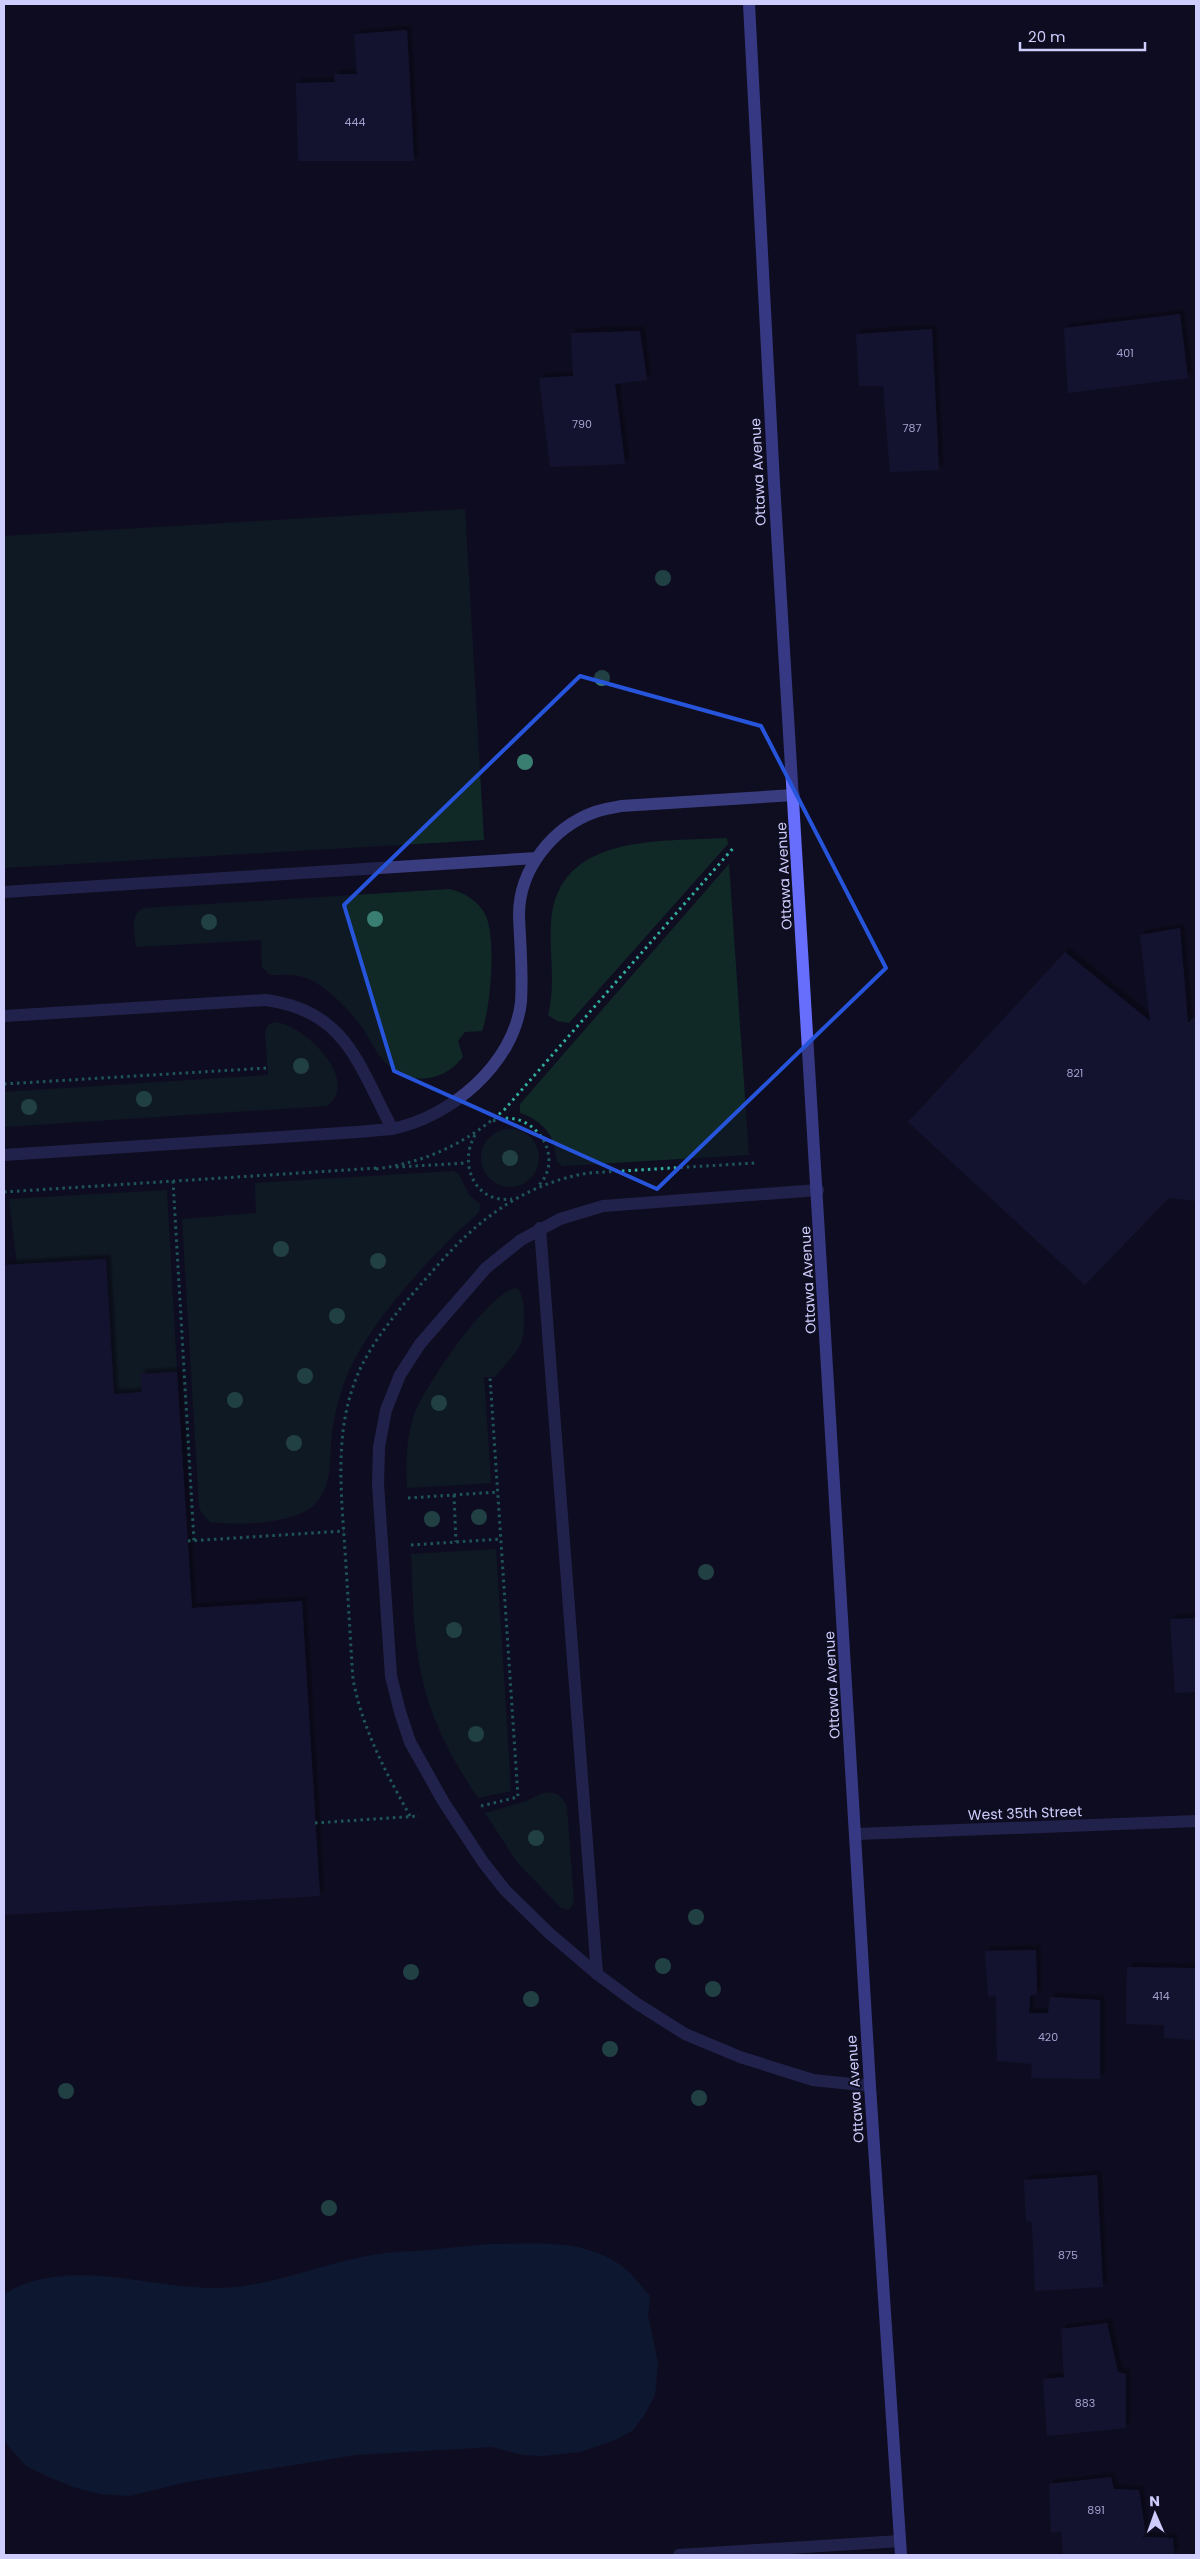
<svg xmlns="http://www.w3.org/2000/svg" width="1200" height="2559" font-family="Poppins,sans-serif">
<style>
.green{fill:#102927}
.water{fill:#0d2644}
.building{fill:#1f1a40;filter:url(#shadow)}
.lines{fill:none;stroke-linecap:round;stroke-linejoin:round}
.path{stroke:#31ae9e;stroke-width:3;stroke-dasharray:2.5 4;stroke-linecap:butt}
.lane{stroke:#393c7e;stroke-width:12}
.street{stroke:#393c7e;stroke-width:12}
.secondary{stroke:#676efb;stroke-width:12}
.tree{fill:#397e70}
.marked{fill:none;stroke:#2654da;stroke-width:4;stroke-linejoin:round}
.labels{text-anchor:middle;stroke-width:4;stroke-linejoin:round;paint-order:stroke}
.number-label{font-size:11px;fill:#a3a0ce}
.street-label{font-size:14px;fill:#cfcdfe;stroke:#0f0d20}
</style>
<defs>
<filter id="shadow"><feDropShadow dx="4.5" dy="-4.5" stdDeviation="1" flood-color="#0009"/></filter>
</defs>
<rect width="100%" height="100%" fill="#0f0d20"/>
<g class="green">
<polygon points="465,509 484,840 4,868 4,536"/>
<path d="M727,838l1,6 -159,179 -12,-2 -9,-6c8,-30 1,-61 3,-92 6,-91 111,-81 176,-85z"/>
<path d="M729,864l20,291 -187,11c-9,-6 -5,-16 -9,-25 -6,-14 -19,-24 -33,-28v-9z"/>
<path d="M450,889c15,4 29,12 36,27 10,23 5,91 -4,115l-17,1 -7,9 5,16c-22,28 -58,29 -81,2 -9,-11 -14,-25 -23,-36 -13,-16 -29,-33 -48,-43 -13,-7 -28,-5 -41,-5l-8,-8 -1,-27 -125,7c-1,-12 -7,-34 8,-39z"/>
<path d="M275,1022c30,3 86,58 52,84l-323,21v-35l264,-17 -3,-43 3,-7z"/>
<circle cx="510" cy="1158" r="29"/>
<path d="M453,1171l6,3 10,21 11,9 -1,8c-7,8 -17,15 -25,23 -36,36 -86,92 -106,138 -8,19 -13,39 -16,59 -3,24 2,52 -17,72 -18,20 -80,22 -105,18l-9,-10 -2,-6 -17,-287 74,-6 -1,-30z"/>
<polygon points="167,1190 177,1372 141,1374 142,1392 114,1394 106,1259 17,1265 9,1199"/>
<path d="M517,1288c9,7 9,47 3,57 -6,11 -17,22 -25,32h-11l7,106 -84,5c-1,-23 -1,-47 6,-69 7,-27 77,-130 104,-131z"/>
<path d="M496,1549l15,242 -33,7c-26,-39 -48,-79 -57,-125 -8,-38 -8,-79 -10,-119z"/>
<path d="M543,1793c14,-2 19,3 24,14l7,95 -5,8 -8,-2 -44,-46 -32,-49 39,-11z"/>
</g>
<path class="water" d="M491,2244c50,0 95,-7 136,26 8,7 15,18 23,26l-2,19 10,48 -3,32 -10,19 -13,17 -17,9 -35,12 -38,4 -19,-1 -31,-8 -136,8 -169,27 -58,14 -29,-2 -27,-7 -24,-10 -23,-11 -22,-25v-147c61,-37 138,-8 204,-6 55,2 106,-22 159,-32 21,-5 43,-4 64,-6 20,-2 40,-5 60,-6z"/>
<g class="building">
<polygon points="407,30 414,161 298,161 296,83 335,82 334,74 357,74 354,34"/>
<polygon points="1180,314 1188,378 1068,393 1064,328"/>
<polygon points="932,329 939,470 890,472 883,386 859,386 856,334"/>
<polygon points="640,331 647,380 615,384 625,464 550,467 539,378 573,376 571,333"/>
<polygon points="1180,928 1188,1023 1196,1015 1196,1201 1169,1198 1085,1285 908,1122 1065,952 1150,1021 1140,935"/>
<polygon points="106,1259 114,1394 142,1392 140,1374 177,1372 192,1608 302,1601 320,1896 4,1915 4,1265"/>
<polygon points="1196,1618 1196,1692 1175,1693 1170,1619"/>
<polygon points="1036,1950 1037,1994 1030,1996 1029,2013 1048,2013 1050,1997 1100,2000 1100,2079 1031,2078 1032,2064 997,2061 996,1995 988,1997 985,1951"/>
<polygon points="1127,1967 1196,1968 1196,2040 1164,2038 1164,2025 1126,2024"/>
<polygon points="1097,2175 1103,2287 1035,2291 1032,2222 1026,2221 1024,2180"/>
<polygon points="1107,2323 1118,2372 1126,2374 1126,2428 1047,2436 1043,2379 1064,2377 1061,2329"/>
<polygon points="1111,2477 1114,2489 1139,2490 1146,2537 1173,2538 1174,2555 1063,2555 1061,2531 1051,2533 1049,2484"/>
</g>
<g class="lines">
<g class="path">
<polyline points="4,1084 267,1068"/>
<path d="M493,1121c38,-15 74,34 46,64"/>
<path d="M475,1135c-17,29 0,69 37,64"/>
<polyline points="396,1167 467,1163"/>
<path d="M376,1169c51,-7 91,-26 129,-60l230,-263"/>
<polyline points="173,1181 194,1541"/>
<polyline points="4,1192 377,1168"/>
<polyline points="454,1495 456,1542"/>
<polyline points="408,1498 498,1492"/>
<polyline points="188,1541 344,1531"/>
<polyline points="411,1545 501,1539"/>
<polyline points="481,1806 518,1797 490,1377"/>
<path d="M410,1816c-24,-43 -48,-88 -57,-137 -3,-43 -5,-85 -8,-128 -4,-63 -12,-127 17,-186 19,-37 48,-68 75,-99 42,-48 88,-82 151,-93l167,-10"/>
<polyline points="315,1823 419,1816"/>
</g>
<g class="lane">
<polyline points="4,892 537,858"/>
<path d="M4,1016l262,-16c81,11 92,65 126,128"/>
<path d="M4,1155l353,-23c11,-1 23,-2 34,-3 59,-11 123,-65 130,-127 2,-29 -1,-58 -2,-87 0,-46 34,-88 76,-103 9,-3 18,-4 26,-6l173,-11"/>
<polyline points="818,1190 603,1206 560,1219 521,1240 486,1268 420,1344 400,1375 386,1410 379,1447 378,1484 391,1676 400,1712 410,1742 443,1801 483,1862 505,1890 549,1933 597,1974 636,2003 685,2034 740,2057 813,2080 870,2086"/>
<polyline points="540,1228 597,1974"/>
<polyline points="679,2555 900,2541"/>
</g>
<polyline class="street" points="856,1834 1196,1821"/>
<polyline class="secondary" points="749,4 774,483 870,2086 901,2555"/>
</g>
<g class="tree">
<circle cx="663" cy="578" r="8"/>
<circle cx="602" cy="678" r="8"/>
<circle cx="525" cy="762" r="8"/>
<circle cx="375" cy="919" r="8"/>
<circle cx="209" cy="922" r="8"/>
<circle cx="301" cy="1066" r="8"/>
<circle cx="144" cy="1099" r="8"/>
<circle cx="29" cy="1107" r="8"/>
<circle cx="510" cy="1158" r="8"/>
<circle cx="281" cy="1249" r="8"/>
<circle cx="378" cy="1261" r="8"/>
<circle cx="337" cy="1316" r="8"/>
<circle cx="305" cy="1376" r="8"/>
<circle cx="235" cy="1400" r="8"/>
<circle cx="439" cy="1403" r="8"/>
<circle cx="294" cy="1443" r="8"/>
<circle cx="479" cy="1517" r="8"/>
<circle cx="432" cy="1519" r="8"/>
<circle cx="706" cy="1572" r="8"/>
<circle cx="454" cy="1630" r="8"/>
<circle cx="476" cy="1734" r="8"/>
<circle cx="536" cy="1838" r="8"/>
<circle cx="696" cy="1917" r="8"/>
<circle cx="663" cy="1966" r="8"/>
<circle cx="411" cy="1972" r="8"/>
<circle cx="713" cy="1989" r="8"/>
<circle cx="531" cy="1999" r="8"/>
<circle cx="610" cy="2049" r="8"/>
<circle cx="66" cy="2091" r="8"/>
<circle cx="699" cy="2098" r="8"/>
<circle cx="329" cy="2208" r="8"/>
</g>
<path d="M0 0H1200V2559H0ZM580,676l181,50 125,242 -229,221 -263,-118 -50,-166z" fill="#0f0d20" fill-opacity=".55" fill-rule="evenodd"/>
<path class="marked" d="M580,676l181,50 125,242 -229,221 -263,-118 -50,-166z"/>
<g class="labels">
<g class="number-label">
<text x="355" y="126">444</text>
<text x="1125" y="357">401</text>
<text x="582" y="428">790</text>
<text x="912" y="432">787</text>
<text x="1075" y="1077">821</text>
<text x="1161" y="2000">414</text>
<text x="1048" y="2041">420</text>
<text x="1068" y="2259">875</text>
<text x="1085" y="2407">883</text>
<text x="1096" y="2514">891</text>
</g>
<g class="street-label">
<text transform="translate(758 472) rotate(-93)" y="5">Ottawa Avenue</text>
<text transform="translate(784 876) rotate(-93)" y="5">Ottawa Avenue</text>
<text transform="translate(808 1280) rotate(-93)" y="5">Ottawa Avenue</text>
<text transform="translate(832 1685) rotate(-93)" y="5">Ottawa Avenue</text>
<text transform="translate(1025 1813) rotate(-2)" y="5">West 35th Street</text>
<text transform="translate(855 2089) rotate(-94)" y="5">Ottawa Avenue</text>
</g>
</g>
<rect width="1200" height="2559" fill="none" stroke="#cfcdfe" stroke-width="10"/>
<g transform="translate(1155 2514) rotate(358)" stroke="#0f0d20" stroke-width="4" paint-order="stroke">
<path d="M0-4L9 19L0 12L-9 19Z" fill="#cfcdfe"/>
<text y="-8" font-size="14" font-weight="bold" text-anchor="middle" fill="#cfcdfe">N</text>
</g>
<path d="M1020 42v8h125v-8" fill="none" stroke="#cfcdfe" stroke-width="2.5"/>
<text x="1028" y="42" font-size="15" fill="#cfcdfe" stroke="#0f0d20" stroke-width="4" paint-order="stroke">20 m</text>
</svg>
